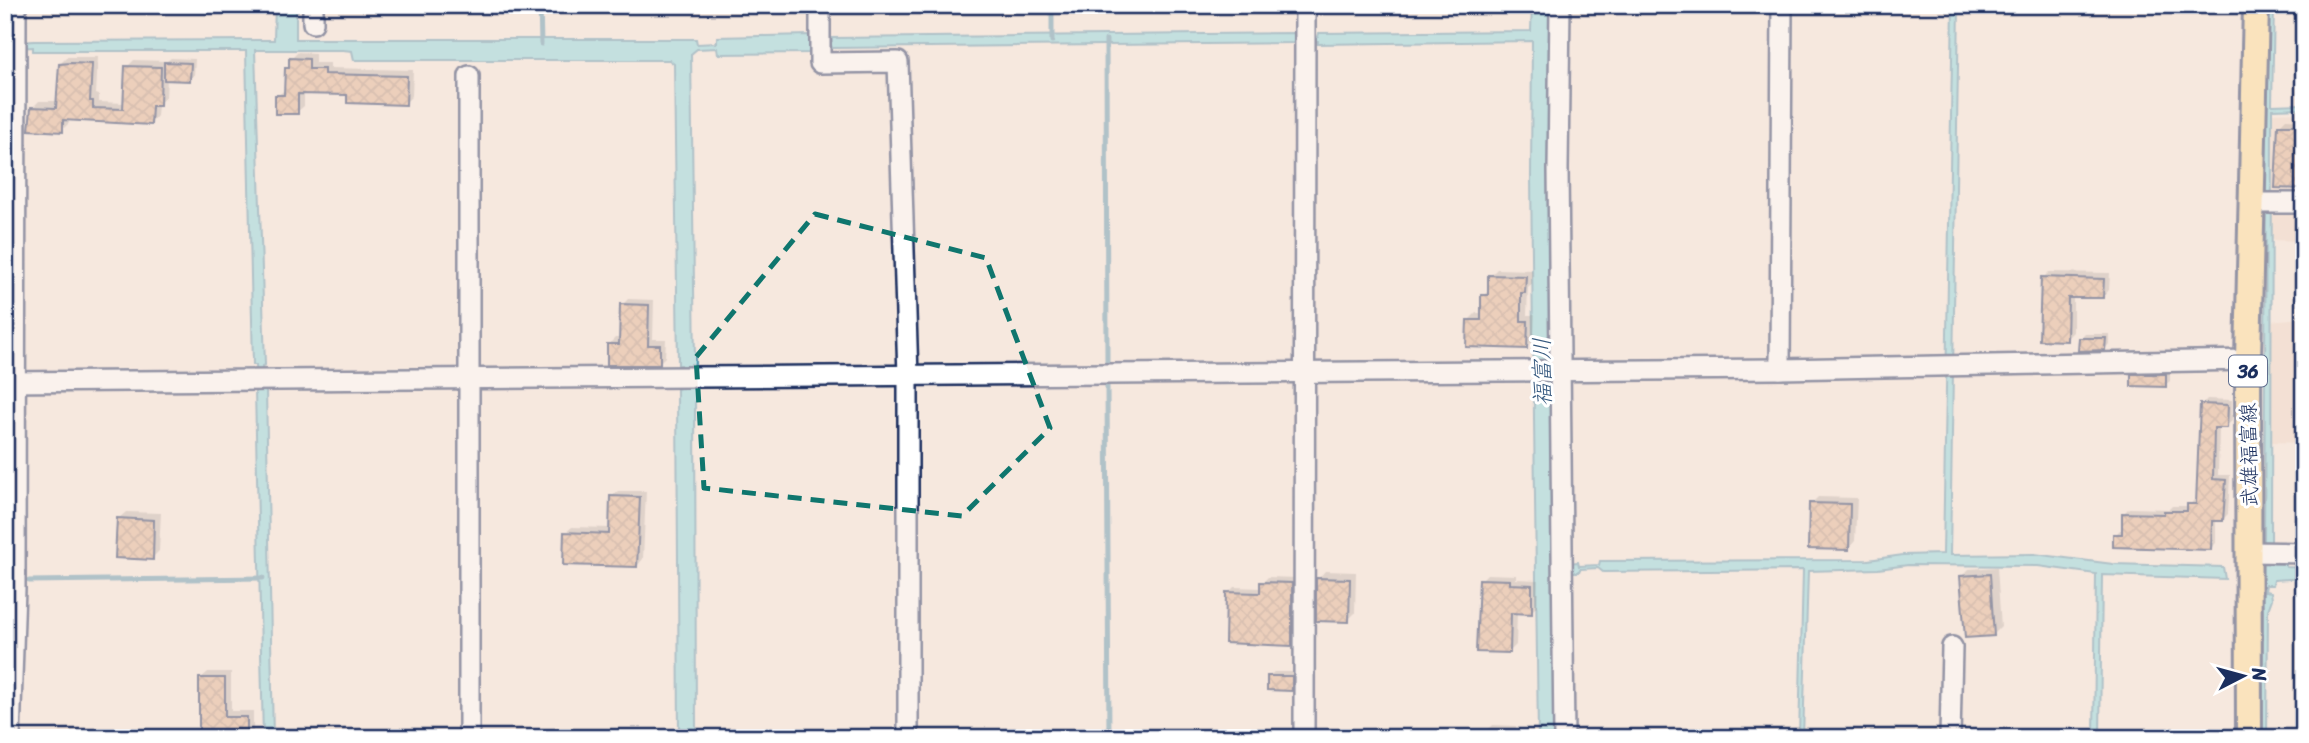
<svg xmlns="http://www.w3.org/2000/svg" width="2309" height="743" font-family="Sriracha,'Klee One',sans-serif">
<style>
.built{fill:#efd8c7}
.water{fill:#87d8e1;stroke:#5c94ad;stroke-width:2}
.shadow{fill:#0003}
.lines{fill:none;stroke-linecap:round;stroke-linejoin:round}
.stream{stroke:#5c94ad;stroke-width:5}
.building{fill:url(#building-cross-hatch);stroke:#1b2f5e;stroke-width:2}
.minor-casing{stroke:#1b2f5e;stroke-width:24}
.major-casing{stroke:#1b2f5e;stroke-width:30}
.minor{stroke:#fff;stroke-width:19}
.major{stroke:#fedd96;stroke-width:24}
.marked{fill:none;stroke:#0f766e;stroke-width:5;stroke-dasharray:14 9;stroke-linejoin:round}
.labels{text-anchor:middle;stroke-width:6;stroke-linejoin:round;paint-order:stroke}
.shield{fill:#fff;stroke:#5f6d8e;stroke-width:2}
.shield-label{font-size:19px;font-weight:bold;fill:#1b2f5e}
.street-label{font-size:21px;fill:#1b2f5e;stroke:#fff}
.water-label{font-size:23px;font-style:italic;fill:#36597f;stroke:#fff}
</style>
<defs>
<pattern id="building-cross-hatch" width="8" height="8" patternUnits="userSpaceOnUse" patternTransform="scale(1.75)"><rect width="8" height="8" fill="#e0b191"/><path d="M0 0l8 8M0 8l8-8" fill="none" stroke="#b5907a"/></pattern>
</defs>
<rect width="100%" height="100%" fill="#f6e8de"/>
<filter id="ink" filterUnits="userSpaceOnUse"><feTurbulence type="fractalNoise" baseFrequency=".0143" numOctaves="2"/><feDisplacementMap in="SourceGraphic" scale="14" xChannelSelector="R" yChannelSelector="G"/><feConvolveMatrix kernelMatrix="1 2 1 2 8 2 1 2 1" color-interpolation-filters="sRGB"/></filter>
<g filter="url(#ink)">
<g class="built">
<polygon points="2304,112 2304,241 2268,240 2267,113"/>
<polygon points="2304,318 2304,443 2267,442 2267,321"/>
</g>
<g class="water">
<polygon points="275,5 296,5 296,39 696,39 697,44 717,43 717,37 811,35 811,41 832,41 832,38 1295,33 1295,36 1318,37 1319,33 1531,31 1532,5 1551,5 1548,174 1554,564 1578,562 1579,566 1599,565 1600,561 1868,560 1903,555 1943,554 1953,5 1959,5 1950,555 2034,554 2113,564 2223,567 2225,579 2102,575 2100,738 2094,738 2096,574 2038,566 1908,565 1878,569 1808,571 1803,738 1799,738 1803,570 1603,572 1598,568 1580,569 1579,572 1568,572 1556,738 1538,738 1531,176 1532,41 1318,44 1318,41 1295,41 1295,43 832,48 831,45 811,46 809,53 718,54 717,48 697,49 691,54 695,364 691,364 691,388 695,388 696,738 679,738 677,389 680,388 681,365 678,365 674,64 669,60 354,60 352,51 343,50 255,50 265,365 262,366 263,390 266,390 273,738 263,738 255,390 257,390 256,365 253,365 246,51 33,51 33,47 5,49 5,43 34,41 274,40"/>
<path d="M2267,5h7l-2,100 32,-1v4l-32,1 -1,437 3,18h11l1,3 18,1v10l-30,2 -1,5h-7l-1,6 6,1 1,7 -4,11 -1,128h-5l1,-128 -3,-19h3l1,-5 -2,-1c0,-12 -4,-18 4,-29l-2,-9z"/>
</g>
<g class="shadow">
<polygon points="298,52 315,53 315,63 330,63 330,68 413,70 412,96 405,103 349,94 304,93 304,106 297,112 277,96 286,89 287,69 291,65 291,59"/>
<polygon points="67,57 98,57 96,94 99,95 99,102 125,103 127,67 134,60 167,61 171,58 195,59 194,75 189,79 167,78 166,97 158,104 157,116 151,123 69,119 69,123 62,130 32,108 39,101 58,101 60,64"/>
<polygon points="2286,119 2304,120 2304,187 2280,125"/>
<polygon points="1497,269 1532,270 1532,284 1528,288 1527,315 1535,315 1534,340 1527,347 1468,321 1476,313 1483,314 1483,296 1490,289 1490,276"/>
<polygon points="2049,272 2110,273 2109,290 2103,297 2073,296 2073,332 2066,339 2043,278"/>
<polygon points="628,299 654,300 653,339 666,339 665,357 659,363 609,344 615,338 621,338 622,305"/>
<polygon points="2085,334 2109,334 2109,344 2105,349 2080,339"/>
<polygon points="2170,370 2170,381 2165,385 2133,375 2137,371"/>
<polygon points="2207,399 2232,400 2232,421 2226,426 2219,426 2218,475 2230,475 2228,514 2223,519 2216,519 2216,543 2211,548 2115,535 2120,530 2123,530 2124,513 2129,508 2169,509 2172,506 2189,506 2194,500 2198,500 2202,405"/>
<polygon points="618,491 646,491 643,559 637,566 565,533 572,527 611,528 611,497"/>
<polygon points="1818,497 1857,498 1855,541 1848,549 1811,504"/>
<polygon points="126,512 161,513 159,551 152,558 118,519"/>
<polygon points="1997,567 2001,627 1994,634 1962,576 1969,569"/>
<polygon points="1325,571 1356,572 1355,613 1348,620 1318,579"/>
<polygon points="1487,574 1516,575 1516,579 1538,580 1537,606 1531,612 1517,612 1516,645 1510,651 1481,580"/>
<polygon points="1268,577 1297,578 1297,638 1291,644 1228,593 1234,587 1262,588 1262,583"/>
<polygon points="2304,610 2304,701 2298,701"/>
<polygon points="208,672 231,672 231,711 253,711 253,738 201,738 201,678"/>
<polygon points="1274,672 1296,672 1296,685 1291,689 1269,676"/>
<polygon points="1493,725 1516,726 1516,738 1485,738 1486,732"/>
<polygon points="1679,730 1705,733 1705,738 1672,738"/>
</g>
<g class="lines">
<g class="stream">
<polyline points="540,5 541,44"/>
<polyline points="1106,40 1107,362"/>
<polyline points="1052,41 1052,5"/>
<polyline points="1107,385 1109,738"/>
<polyline points="29,581 263,578"/>
</g>
</g>
<g class="building">
<polygon points="289,58 309,59 309,69 324,69 324,74 407,76 406,105 347,103 347,95 298,94 298,114 275,114 275,95 284,95 285,68 289,68"/>
<polygon points="164,62 191,63 190,81 164,80"/>
<polygon points="71,63 92,64 90,101 93,101 93,108 123,109 125,66 161,67 160,106 152,106 151,125 63,120 63,132 29,130 31,107 56,108 59,64"/>
<polygon points="2278,125 2304,125 2304,189 2275,188"/>
<polygon points="1488,275 1526,276 1525,293 1521,293 1521,321 1528,321 1527,349 1466,347 1467,320 1481,320 1481,295 1488,295"/>
<polygon points="2041,277 2104,279 2103,298 2068,298 2067,341 2039,340"/>
<polygon points="620,304 649,305 648,345 660,345 660,365 607,365 607,344 619,344"/>
<polygon points="2079,338 2106,338 2105,350 2078,351"/>
<polygon points="2131,374 2166,374 2166,387 2131,386"/>
<polygon points="2200,404 2228,405 2227,428 2214,428 2213,479 2226,480 2223,521 2212,521 2211,550 2113,547 2113,534 2122,534 2122,513 2164,514 2164,511 2187,511 2187,504 2196,504"/>
<polygon points="610,496 640,497 637,567 563,565 564,532 609,534"/>
<polygon points="1809,503 1850,504 1849,550 1808,549"/>
<polygon points="117,518 154,520 153,560 115,558"/>
<polygon points="1990,574 1994,636 1965,638 1960,576"/>
<polygon points="1316,578 1350,579 1349,622 1316,621"/>
<polygon points="1479,579 1510,580 1510,584 1532,585 1532,614 1511,613 1510,653 1476,652"/>
<polygon points="1260,582 1292,583 1292,646 1225,643 1226,592 1260,593"/>
<polygon points="1267,676 1292,676 1292,691 1267,690"/>
<polygon points="199,678 225,678 225,717 247,717 247,738 199,738"/>
</g>
<g class="lines">
<defs>
<g id="minor">
<polyline points="313,5 313,23"/>
<polyline points="820,5 820,63 898,62 908,376 908,738"/>
<polyline points="1560,5 1558,169 1564,738"/>
<polyline points="469,76 469,738"/>
<polyline points="2252,203 2304,203"/>
<polyline points="1780,369 1782,5"/>
<polyline points="5,382 1780,369 2248,360"/>
<polyline points="2250,552 2304,553"/>
<polyline points="10,738 15,588 16,5"/>
<polyline points="1304,738 1305,5"/>
<polyline points="1950,738 1952,647"/>
</g>
<polyline id="major" points="2249,738 2248,360 2256,5"/>
</defs>
<use href="#minor" class="minor-casing"/>
<use href="#major" class="major-casing"/>
<use href="#minor" class="minor"/>
<use href="#major" class="major"/>
</g>
</g>
<path d="M0 0H2309V743H0ZM815,214l171,44 64,170 -88,88 -258,-28 -8,-131z" fill="#f6e8de" fill-opacity=".55" fill-rule="evenodd"/>
<path class="marked" d="M815,214l171,44 64,170 -88,88 -258,-28 -8,-131z"/>
<g class="labels">
<rect class="shield" x="2229" y="355.5" width="38" height="31" rx="5"/>
<g class="shield-label">
<text x="2248" y="378">36</text>
</g>
<g class="street-label">
<text transform="translate(2249 455) rotate(-91)" y="7">武雄福富線</text>
</g>
<g class="water-label">
<text transform="translate(1542 372) rotate(-91)" y="8">福富川</text>
</g>
</g>
<rect width="2309" height="743" fill="none" stroke="#fff" stroke-width="28"/>
<rect x="14" y="14" width="2281" height="715" fill="none" stroke="#1b2f5e" stroke-width="2.5" filter="url(#ink)"/>
<g transform="translate(2243 676) rotate(84)" stroke="#ffffff" stroke-width="5" paint-order="stroke">
<path d="M0-5L12 26L0 18L-12 26Z" fill="#1b2f5e"/>
<text y="-10" font-size="19" font-weight="bold" text-anchor="middle" fill="#1b2f5e">N</text>
</g>
</svg>
